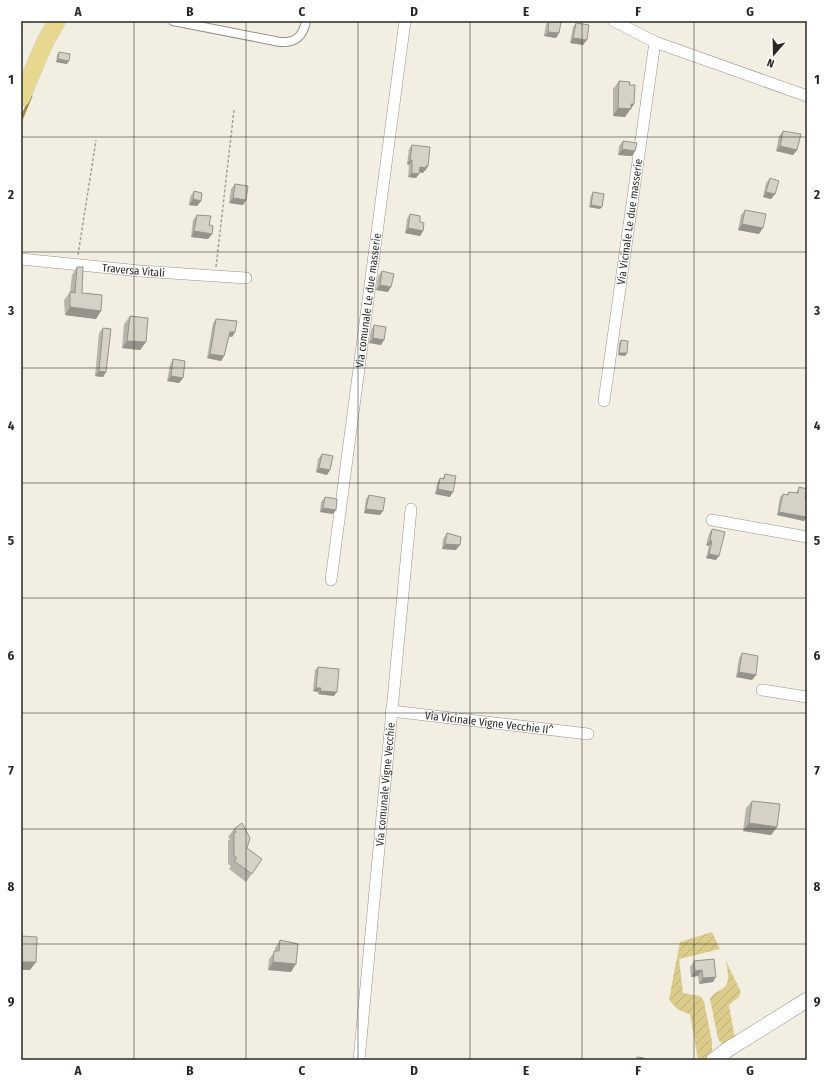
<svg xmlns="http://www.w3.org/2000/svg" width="828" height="1081" font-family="'Fira Sans Condensed',sans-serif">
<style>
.garden{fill:url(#garden-furrows)}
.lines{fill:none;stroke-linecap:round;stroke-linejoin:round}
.stream{stroke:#a08f47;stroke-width:3}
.pedestrian-casing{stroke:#969387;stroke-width:10}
.minor-casing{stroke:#969387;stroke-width:12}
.secondary-casing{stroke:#969387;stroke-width:16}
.primary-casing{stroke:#d0d0cf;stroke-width:18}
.path{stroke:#a4a298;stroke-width:1.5;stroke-dasharray:3 2;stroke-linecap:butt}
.pedestrian{stroke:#fff;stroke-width:8}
.minor{stroke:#fff;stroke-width:11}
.secondary{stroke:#fff;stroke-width:15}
.primary{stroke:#e8d88f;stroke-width:17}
.wall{fill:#b7b5a9}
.shaded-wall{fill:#95938a}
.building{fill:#d5d2c5;stroke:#95938a}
.grid{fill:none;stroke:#292823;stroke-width:1;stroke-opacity:0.55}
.labels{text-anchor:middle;stroke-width:4;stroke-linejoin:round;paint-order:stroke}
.street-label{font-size:11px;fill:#292823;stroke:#fff}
.neatline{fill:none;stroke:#292823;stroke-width:1.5}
.grid-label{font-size:13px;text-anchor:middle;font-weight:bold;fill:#292823}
</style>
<defs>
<pattern id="garden-furrows" width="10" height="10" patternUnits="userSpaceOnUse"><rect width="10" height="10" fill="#dccc8c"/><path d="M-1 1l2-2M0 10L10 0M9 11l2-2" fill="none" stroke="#bdaf78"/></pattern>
</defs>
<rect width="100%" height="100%" fill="#f2efe2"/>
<g class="garden">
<path d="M712,932l8,17 -41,10 4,34 17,3 4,5 8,41v12l-9,6h-5l-8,-46c-10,-2 -15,-6 -21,-15l11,-57z"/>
<path d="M725,959l16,33 -2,5 -10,8 6,34 -12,6 -5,-6 -8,-40c2,-5 7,-7 12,-10 10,-5 5,-22 3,-30z"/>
</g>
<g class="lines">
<polyline class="stream" points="21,120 31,96"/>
<defs>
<path id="pedestrian" d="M173,21l107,21c15,1 23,-5 26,-21"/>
<g id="minor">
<polyline points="614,21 655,42 807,96"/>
<path id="s1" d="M21,259l119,12 106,7"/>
<path id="s2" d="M604,401l51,-359"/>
<polyline points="712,520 807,537"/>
<path id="s3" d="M331,580l74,-559"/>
<polyline points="762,690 807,697"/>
<path id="s4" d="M391,711l197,23"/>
<path id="s5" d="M359,1060l52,-551"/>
</g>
<polyline id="secondary" points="714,1060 730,1048 807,1000"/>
<polyline id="primary" points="21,98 45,42 57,21"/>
</defs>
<use href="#pedestrian" class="pedestrian-casing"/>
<use href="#minor" class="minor-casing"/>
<use href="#secondary" class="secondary-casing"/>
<use href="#primary" class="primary-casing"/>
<g class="path">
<polyline points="78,255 96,140"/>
<polyline points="216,267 234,110"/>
</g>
<use href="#pedestrian" class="pedestrian"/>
<use href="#minor" class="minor"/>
<use href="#secondary" class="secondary"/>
<use href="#primary" class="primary"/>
</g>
<g class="wall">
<polygon points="549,21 556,21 559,33 556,38 544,36 546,24"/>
<polygon points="576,23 583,45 570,43 573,27"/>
<polygon points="59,52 67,64 56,62 57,55"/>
<polygon points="619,81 629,85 634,104 625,117 613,116 613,89"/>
<polygon points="783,131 797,150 793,155 776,151 779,136"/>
<polygon points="623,141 632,156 618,155 619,146"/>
<polygon points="412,145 428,166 425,171 424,171 423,173 420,172 419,174 416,178 408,177 409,165 407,164 409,149"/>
<polygon points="770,178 775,194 771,199 763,197 766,183"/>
<polygon points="235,184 246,200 243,205 229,203 231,189"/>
<polygon points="194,191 201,201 197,206 189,205 190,197"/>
<polygon points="593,192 600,209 589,207 591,195"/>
<polygon points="745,210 759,234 738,230 741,215"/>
<polygon points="410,214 420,222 423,231 420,236 405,233 407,219"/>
<polygon points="197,215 209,225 212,234 208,239 191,237 193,220"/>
<polygon points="77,267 82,293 96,319 65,315 64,300 70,292 72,275"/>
<polygon points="382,271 388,292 376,290 378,276"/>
<polygon points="130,316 146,342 140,350 122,348 124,324"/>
<polygon points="216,319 235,332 232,337 229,336 224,356 221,361 207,358 213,323"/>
<polygon points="374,325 381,345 369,343 371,330"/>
<polygon points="103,328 106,372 103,377 95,376 99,333"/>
<polygon points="621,340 627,353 625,356 618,355 619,343"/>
<polygon points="173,359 183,378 179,383 167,381 170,365"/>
<polygon points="322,454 327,475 316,472 318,459"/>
<polygon points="445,474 450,497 435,494 437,483 440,478 442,479"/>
<polygon points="799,487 805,498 804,521 777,515 780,497 783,494 787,494 789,492 796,493"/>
<polygon points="369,495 380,515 364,513 366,499"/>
<polygon points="325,497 333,514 320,512 321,502"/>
<polygon points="712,529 716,560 706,558 709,546 706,545 709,534"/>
<polygon points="447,533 456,550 442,549 443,539"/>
<polygon points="742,653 756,675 752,680 736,677 739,658"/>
<polygon points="318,667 334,696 318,694 318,692 313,691 315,670"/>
<polygon points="752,801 777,827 771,835 743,831 746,808"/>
<polygon points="234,829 247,848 262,859 246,882 229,869 231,866 228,864 228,841 230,839 228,837"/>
<polygon points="280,940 291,972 268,970 269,959 275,951 275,948"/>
<polygon points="694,961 713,982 699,984 698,976 691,977 690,967"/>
</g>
<g class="shaded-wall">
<polygon points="548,32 559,33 556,38 544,36"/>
<polygon points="573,38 587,40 583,45 570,43"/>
<polygon points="58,59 69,61 67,64 56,62"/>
<polygon points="631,104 634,104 625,117 613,116 618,108"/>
<polygon points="780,146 797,150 793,155 776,151"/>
<polygon points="622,149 635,151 632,156 618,155"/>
<polygon points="410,160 412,160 409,165 407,164"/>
<polygon points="426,166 428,166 425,171 424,171 423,173 417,172 420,167"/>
<polygon points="412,173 419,174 416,178 408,177"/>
<polygon points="766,192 775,194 771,199 763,197"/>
<polygon points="233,198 246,200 243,205 229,203"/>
<polygon points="193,199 201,201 197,206 189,205"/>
<polygon points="591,205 602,207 600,209 589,207"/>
<polygon points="742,224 763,228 759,234 738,230"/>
<polygon points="408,228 423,231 420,236 405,233"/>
<polygon points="194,231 212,234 208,239 191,237"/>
<polygon points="380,285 391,287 388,292 376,290"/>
<polygon points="70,307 101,311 96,319 65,315"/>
<polygon points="230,332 235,332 232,337 227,336"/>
<polygon points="373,338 384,340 381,345 369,343"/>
<polygon points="127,341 146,342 140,350 122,348"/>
<polygon points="619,353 627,353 625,356 618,355"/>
<polygon points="210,354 224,356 221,361 207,358"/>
<polygon points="99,371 106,372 103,377 95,376"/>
<polygon points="171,376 183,378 179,383 167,381"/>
<polygon points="319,468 330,470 327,475 316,472"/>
<polygon points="438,489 453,492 450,497 435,494"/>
<polygon points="323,508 336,510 333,514 320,512"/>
<polygon points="366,509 383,511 380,515 364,513"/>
<polygon points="779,512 807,517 804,521 777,515"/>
<polygon points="710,541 712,541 709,546 706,545"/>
<polygon points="445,544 460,545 456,550 442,549"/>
<polygon points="709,554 719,556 716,560 706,558"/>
<polygon points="739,672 756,675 752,680 736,677"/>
<polygon points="316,688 321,688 318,692 313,691"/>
<polygon points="320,691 337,692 334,696 318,694"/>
<polygon points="749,823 777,827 771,835 743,831"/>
<polygon points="21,962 36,962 30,970 21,970"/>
<polygon points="273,962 296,964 291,972 268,970"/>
<polygon points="702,970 698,976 691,977 695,971"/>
<polygon points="716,977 713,982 699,984 703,978"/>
</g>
<g class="building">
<polygon points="549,21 561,22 559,33 548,32"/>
<polygon points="576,23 589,25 587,40 573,38"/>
<polygon points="59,52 70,54 69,61 58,59"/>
<polygon points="619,81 630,82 629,85 635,85 634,104 631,104 631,109 618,108"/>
<polygon points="783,131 801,134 797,150 780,146"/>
<polygon points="623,141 637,143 635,151 622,149"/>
<polygon points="412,145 430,147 428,166 426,166 426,168 420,167 419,174 412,173 412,160 410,160"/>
<polygon points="770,178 779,181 775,194 766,192"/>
<polygon points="235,184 248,186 246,200 233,198"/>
<polygon points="194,191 202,193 201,201 193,199"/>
<polygon points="593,192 604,194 602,207 591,205"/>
<polygon points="745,210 766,214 763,228 742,224"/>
<polygon points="410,214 420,216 420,222 424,223 423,231 408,228"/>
<polygon points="197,215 211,216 209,225 213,226 212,234 194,231"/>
<polygon points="77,267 83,267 82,293 102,295 101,311 70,307 70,292 75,293"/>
<polygon points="382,271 394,274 391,287 380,285"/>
<polygon points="130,316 148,318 146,342 127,341"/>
<polygon points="216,319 237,321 235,332 230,332 224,356 210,354"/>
<polygon points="374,325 386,327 384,340 373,338"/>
<polygon points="103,328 111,329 106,372 99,371"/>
<polygon points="621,340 628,341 627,353 619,353"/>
<polygon points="173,359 185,361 183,378 171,376"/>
<polygon points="322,454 333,456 330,470 319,468"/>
<polygon points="445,474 456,476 453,492 438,489 440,478 444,479"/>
<polygon points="799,487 807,489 805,498 807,498 807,517 779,512 783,494 788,495 789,492 798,493"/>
<polygon points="369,495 385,498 383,511 366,509"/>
<polygon points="325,497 337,499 336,510 323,508"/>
<polygon points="712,529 725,532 719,556 709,554 712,541 710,541"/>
<polygon points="447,533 461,537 460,545 445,544"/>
<polygon points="742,653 758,656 756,675 739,672"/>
<polygon points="318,667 339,669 337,692 320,691 321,688 316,688"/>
<polygon points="752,801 780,804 777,827 749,823"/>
<polygon points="242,823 250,838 247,848 262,859 252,874 234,861 237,858 234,856 234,833 236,832 234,829"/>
<polygon points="21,936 37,937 36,962 21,962"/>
<polygon points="280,940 298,944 296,964 273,962 274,951 279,951"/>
<polygon points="714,959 716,977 703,978 702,970 695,971 694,961"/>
<polygon points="637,1057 644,1058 644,1060 637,1060"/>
</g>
<path class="grid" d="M134,21v1039M246,21v1039M358,21v1039M470,21v1039M582,21v1039M694,21v1039M21,137h786M21,252h786M21,368h786M21,483h786M21,598h786M21,713h786M21,829h786M21,944h786"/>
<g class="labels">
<g class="street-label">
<text dy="4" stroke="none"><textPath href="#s2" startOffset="181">Via Vicinale Le due masserie</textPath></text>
<text dy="4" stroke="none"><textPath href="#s1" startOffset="113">Traversa Vitali</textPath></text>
<text dy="4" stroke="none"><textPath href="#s3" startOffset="282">Via comunale Le due masserie</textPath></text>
<text dy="4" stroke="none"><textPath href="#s4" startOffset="99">Via Vicinale Vigne Vecchie II^</textPath></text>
<text dy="4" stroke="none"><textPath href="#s5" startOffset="277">Via comunale Vigne Vecchie</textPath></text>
</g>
</g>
<rect width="828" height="1081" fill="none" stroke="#ffffff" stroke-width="44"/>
<g transform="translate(774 54) rotate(200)" stroke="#ffffff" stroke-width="3" paint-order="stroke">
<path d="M0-3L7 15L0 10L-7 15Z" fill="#292823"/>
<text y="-6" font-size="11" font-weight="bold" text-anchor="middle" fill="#292823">N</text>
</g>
<rect x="22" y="22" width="784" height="1037" class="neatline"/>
<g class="grid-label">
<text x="78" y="16">A</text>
<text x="190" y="16">B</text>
<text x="302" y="16">C</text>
<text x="414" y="16">D</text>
<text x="526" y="16">E</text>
<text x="638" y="16">F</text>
<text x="750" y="16">G</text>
<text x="11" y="84">1</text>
<text x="817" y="84">1</text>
<text x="11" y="199">2</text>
<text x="817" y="199">2</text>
<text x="11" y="315">3</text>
<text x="817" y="315">3</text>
<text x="11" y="430">4</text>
<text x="817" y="430">4</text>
<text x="11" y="545">5</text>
<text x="817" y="545">5</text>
<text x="11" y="660">6</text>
<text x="817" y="660">6</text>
<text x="11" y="775">7</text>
<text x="817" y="775">7</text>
<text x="11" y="891">8</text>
<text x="817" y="891">8</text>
<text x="11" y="1006">9</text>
<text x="817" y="1006">9</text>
<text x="78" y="1075">A</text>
<text x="190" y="1075">B</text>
<text x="302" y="1075">C</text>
<text x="414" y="1075">D</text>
<text x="526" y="1075">E</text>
<text x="638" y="1075">F</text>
<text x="750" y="1075">G</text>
</g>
</svg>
